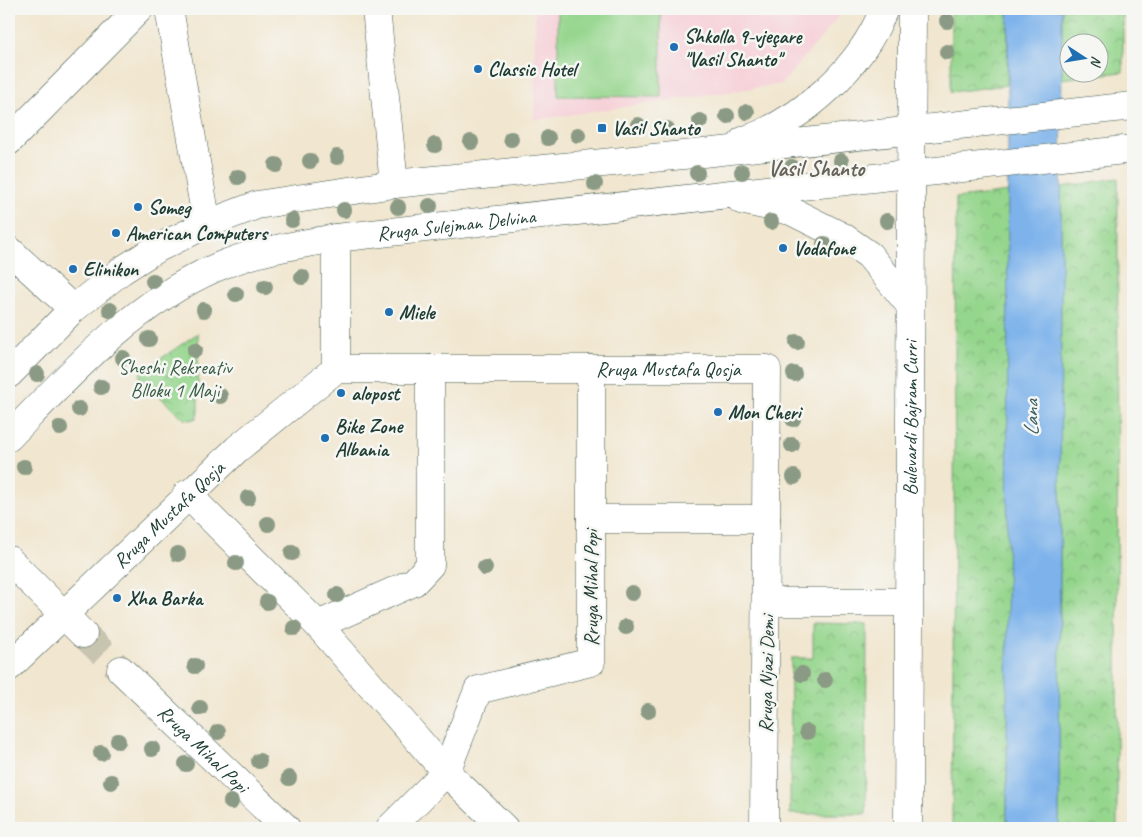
<svg xmlns="http://www.w3.org/2000/svg" width="1142" height="837" font-family="Caveat,sans-serif">
<style>
.built{fill:#f6cfd7}
.park{fill:url(#park-crowns);stroke:#5a8a60;fill-rule:evenodd}
.pitch{fill:#95d68d;stroke:#5a8a60}
.water{fill:#7db2eb;stroke:#4e7890}
.lines{fill:none;stroke-linecap:round;stroke-linejoin:round}
.minor-tunnel{stroke:#c7c4b0;stroke-width:28;stroke-dasharray:28 14;stroke-linecap:butt}
.minor-casing{stroke:#3e564b;stroke-width:29}
.major-casing{stroke:#3e564b;stroke-width:29}
.minor{stroke:#fff;stroke-width:28}
.major{stroke:#fff;stroke-width:28}
.tree{fill:#8b9a84}
.poi-dot{fill:#1f6fb2;stroke:#f6f6f2;stroke-width:2}
.labels{text-anchor:middle;stroke-width:5;stroke-linejoin:round;paint-order:stroke}
.poi-label{font-size:20px;font-weight:bold;fill:#1f3d34;stroke:#f6f6f2;text-anchor:start}
.street-label{font-size:20px;fill:#1f3d34;stroke:#f6f6f2}
.park-label{font-size:20px;fill:#375c46;stroke:#f6f6f2}
.water-label{font-size:21px;font-style:italic;fill:#365a62;stroke:#f6f6f2}
.quarter-label{font-size:22px;font-weight:bold;fill:#666359;stroke:#f6f6f2}
</style>
<defs>
<pattern id="park-crowns" width="20" height="18" patternUnits="userSpaceOnUse" patternTransform="scale(1.25)"><rect width="20" height="18" fill="#95d68d"/><path d="M2 6a3 3 0 1 1 6 0M12 15a3 3 0 1 1 6 0" fill="none" stroke="#79af74"/></pattern>
</defs>
<rect width="100%" height="100%" fill="#f6f6f2"/>
<filter id="ink" filterUnits="userSpaceOnUse"><feTurbulence type="fractalNoise" baseFrequency=".02" numOctaves="2"/><feDisplacementMap in="SourceGraphic" scale="10" xChannelSelector="R" yChannelSelector="G"/><feConvolveMatrix kernelMatrix="1 2 1 2 8 2 1 2 1" color-interpolation-filters="sRGB"/></filter>
<filter id="wash" filterUnits="userSpaceOnUse"><feTurbulence type="fractalNoise" baseFrequency=".0096" numOctaves="4" result="noise"/><feDisplacementMap in="SourceGraphic" scale="20" xChannelSelector="R" yChannelSelector="G"/><feGaussianBlur stdDeviation="1.12" result="paint"/><feColorMatrix in="noise" values="0 0 0 0 0 0 0 0 0 0 0 0 0 0 0 0 0 1.4 0 .05"/><feComposite in="paint" operator="in"/></filter>
<g filter="url(#wash)">
<rect width="100%" height="100%" fill="#f1e6cf"/>
<polygon class="built" points="535,9 845,9 782,84 534,120"/>
<g class="park">
<polygon points="951,9 1008,9 1007,85 951,92"/>
<path d="M1062,9h61v63l-61,7zM1070,42h30v30h-30z"/>
<polygon points="1118,178 1117,828 1059,828 1061,187"/>
<polygon points="1009,192 1007,828 952,828 956,198"/>
<polygon points="198,333 198,413 196,418 190,420 184,419 140,378 140,373"/>
<polygon points="813,623 867,624 866,814 790,814 791,658 813,658"/>
</g>
<polygon class="pitch" points="558,9 661,9 661,97 558,96"/>
<polygon class="water" points="1008,9 1062,9 1059,828 1007,828"/>
</g>
<g filter="url(#ink)">
<g class="lines">
<polyline class="minor-tunnel" points="83,634 121,670"/>
<defs>
<g id="minor">
<polyline points="169,9 207,224"/>
<polyline points="376,9 394,184"/>
<polyline points="9,141 139,9"/>
<polyline points="336,238 336,369"/>
<polyline points="9,250 73,309"/>
<polyline points="187,494 318,625 446,772 504,828"/>
<polyline points="591,519 766,519"/>
<polyline points="9,560 83,634"/>
<polyline points="767,602 908,602"/>
<polyline points="318,625 414,582 430,565 430,369"/>
<path id="s1" d="M9,667l228,-218 99,-80h431l-3,459"/>
<path id="s2" d="M121,670l165,158"/>
<polyline points="390,828 446,772 478,690 591,662 591,369"/>
</g>
<g id="major">
<path d="M743,141c60,-21 118,-73 141,-132"/>
<polyline points="741,200 791,211 843,237 869,255 910,305"/>
<polyline points="9,374 73,309 121,271 154,250 207,224 257,205 394,184 713,152 1133,106"/>
<path id="s3" d="M9,437c61,-63 124,-133 206,-169 39,-17 80,-23 121,-30l797,-89"/>
<path id="s4" d="M908,828l4,-819"/>
</g>
</defs>
<use href="#minor" class="minor-casing"/>
<use href="#major" class="major-casing"/>
<use href="#minor" class="minor"/>
<use href="#major" class="major"/>
</g>
<g class="tree">
<circle cx="947" cy="21" r="8"/>
<circle cx="947" cy="52" r="8"/>
<circle cx="747" cy="112" r="8"/>
<circle cx="727" cy="116" r="8"/>
<circle cx="700" cy="121" r="8"/>
<circle cx="638" cy="125" r="8"/>
<circle cx="667" cy="129" r="8"/>
<circle cx="578" cy="135" r="8"/>
<circle cx="548" cy="138" r="8"/>
<circle cx="511" cy="139" r="8"/>
<circle cx="471" cy="142" r="8"/>
<circle cx="435" cy="145" r="8"/>
<circle cx="337" cy="157" r="8"/>
<circle cx="310" cy="161" r="8"/>
<circle cx="841" cy="161" r="8"/>
<circle cx="276" cy="165" r="8"/>
<circle cx="792" cy="167" r="8"/>
<circle cx="742" cy="172" r="8"/>
<circle cx="697" cy="173" r="8"/>
<circle cx="238" cy="177" r="8"/>
<circle cx="595" cy="184" r="8"/>
<circle cx="430" cy="206" r="8"/>
<circle cx="398" cy="207" r="8"/>
<circle cx="344" cy="210" r="8"/>
<circle cx="292" cy="220" r="8"/>
<circle cx="887" cy="221" r="8"/>
<circle cx="771" cy="222" r="8"/>
<circle cx="824" cy="244" r="8"/>
<circle cx="302" cy="277" r="8"/>
<circle cx="153" cy="281" r="8"/>
<circle cx="265" cy="287" r="8"/>
<circle cx="236" cy="294" r="8"/>
<circle cx="110" cy="310" r="8"/>
<circle cx="204" cy="310" r="8"/>
<circle cx="149" cy="339" r="8"/>
<circle cx="797" cy="342" r="8"/>
<circle cx="195" cy="350" r="8"/>
<circle cx="123" cy="358" r="8"/>
<circle cx="37" cy="374" r="8"/>
<circle cx="794" cy="374" r="8"/>
<circle cx="101" cy="387" r="8"/>
<circle cx="220" cy="396" r="8"/>
<circle cx="79" cy="409" r="8"/>
<circle cx="793" cy="419" r="8"/>
<circle cx="60" cy="428" r="8"/>
<circle cx="792" cy="445" r="8"/>
<circle cx="24" cy="467" r="8"/>
<circle cx="794" cy="477" r="8"/>
<circle cx="248" cy="498" r="8"/>
<circle cx="268" cy="524" r="8"/>
<circle cx="292" cy="553" r="8"/>
<circle cx="178" cy="554" r="8"/>
<circle cx="236" cy="563" r="8"/>
<circle cx="485" cy="568" r="8"/>
<circle cx="632" cy="593" r="8"/>
<circle cx="337" cy="595" r="8"/>
<circle cx="267" cy="602" r="8"/>
<circle cx="626" cy="627" r="8"/>
<circle cx="294" cy="628" r="8"/>
<circle cx="195" cy="666" r="8"/>
<circle cx="802" cy="674" r="8"/>
<circle cx="825" cy="680" r="8"/>
<circle cx="200" cy="708" r="8"/>
<circle cx="648" cy="711" r="8"/>
<circle cx="218" cy="732" r="8"/>
<circle cx="807" cy="732" r="8"/>
<circle cx="118" cy="741" r="8"/>
<circle cx="152" cy="749" r="8"/>
<circle cx="101" cy="753" r="8"/>
<circle cx="259" cy="761" r="8"/>
<circle cx="186" cy="764" r="8"/>
<circle cx="289" cy="778" r="8"/>
<circle cx="111" cy="782" r="8"/>
<circle cx="231" cy="802" r="8"/>
</g>
</g>
<g class="poi-dot">
<circle cx="674" cy="47" r="5"/>
<circle cx="478" cy="69" r="5"/>
<rect x="597" y="123" width="10" height="10" rx="2.5"/>
<circle cx="138" cy="207" r="5"/>
<circle cx="116" cy="233" r="5"/>
<circle cx="783" cy="248" r="5"/>
<circle cx="73" cy="269" r="5"/>
<circle cx="389" cy="312" r="5"/>
<circle cx="341" cy="393" r="5"/>
<circle cx="718" cy="412" r="5"/>
<circle cx="325" cy="438" r="5"/>
<circle cx="117" cy="598" r="5"/>
</g>
<g class="labels">
<g class="poi-label">
<text x="684" y="43">Shkolla 9-vjeçare<tspan x="684" dy="23">"Vasil Shanto"</tspan></text>
<text x="488" y="76">Classic Hotel</text>
<text x="612" y="135">Vasil Shanto</text>
<text x="148" y="214">Someg</text>
<text x="126" y="240">American Computers</text>
<text x="793" y="255">Vodafone</text>
<text x="83" y="276">Elinikon</text>
<text x="399" y="319">Miele</text>
<text x="351" y="400">alopost</text>
<text x="728" y="419">Mon Cheri</text>
<text x="335" y="433">Bike Zone<tspan x="335" dy="23">Albania</tspan></text>
<text x="127" y="605">Xha Barka</text>
</g>
<g class="street-label">
<text dy="7" stroke="none"><textPath href="#s3" startOffset="514">Rruga Sulejman Delvina</textPath></text>
<text dy="7" stroke="none"><textPath href="#s1" startOffset="775">Rruga Mustafa Qosja</textPath></text>
<text dy="7" stroke="none"><textPath href="#s4" startOffset="410">Bulevardi Bajram Curri</textPath></text>
<text dy="7" stroke="none"><textPath href="#s1" startOffset="221">Rruga Mustafa Qosja</textPath></text>
<text transform="translate(591 588) rotate(-90)" y="7">Rruga Mihal Popi</text>
<text transform="translate(766 674) rotate(-89)" y="7">Rruga Njazi Demi</text>
<text dy="7" stroke="none"><textPath href="#s2" startOffset="114">Rruga Mihal Popi</textPath></text>
</g>
<g class="park-label">
<text x="175" y="374">Sheshi Rekreativ<tspan x="175" dy="23">Blloku 1 Maji</tspan></text>
</g>
<g class="water-label">
<text transform="translate(1031 418) rotate(-90)" y="7">Lana</text>
</g>
<g class="quarter-label">
<text x="816" y="176">Vasil Shanto</text>
</g>
</g>
<rect width="1142" height="837" fill="none" stroke="#f6f6f2" stroke-width="30"/>
<g transform="translate(1084 58) rotate(102)"><circle r="24" fill="#f6f6f2" stroke="#a0aca6"/>
<path d="M0-4L9 19L0 12L-9 19Z" fill="#1f6fb2"/>
<text y="-8" font-size="14" font-weight="bold" text-anchor="middle" fill="#1f3d34">N</text>
</g>
</svg>
